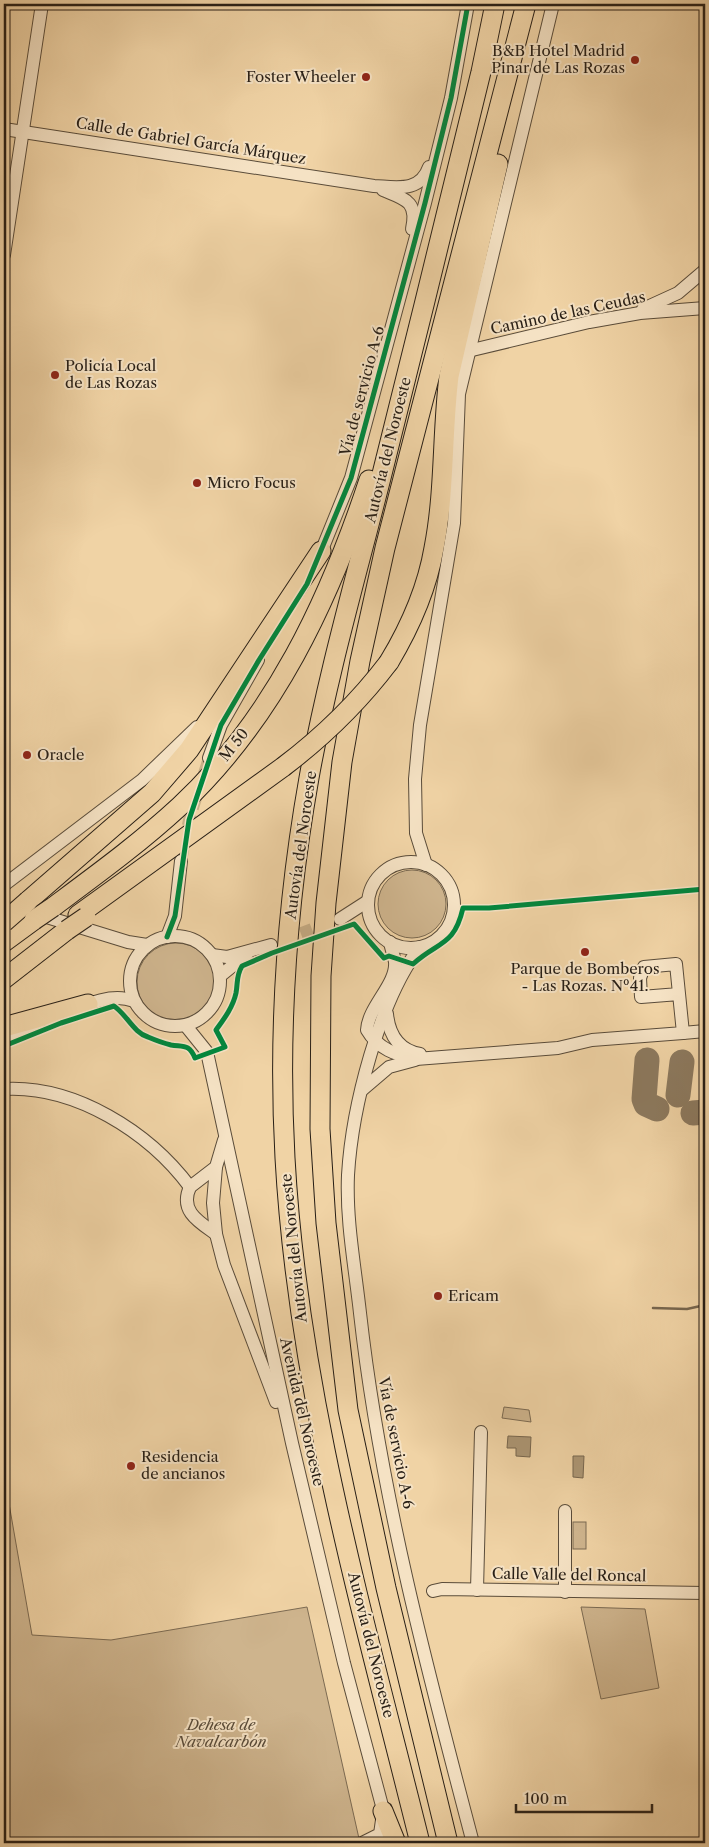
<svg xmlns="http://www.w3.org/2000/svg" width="709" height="1847" font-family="'Libre Caslon Text',serif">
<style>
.green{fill:#ceb48d;stroke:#7b6a52}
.water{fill:#ac9674;stroke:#77664e}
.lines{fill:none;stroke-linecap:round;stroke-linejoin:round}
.stream{stroke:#77664e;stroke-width:2.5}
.taxiway{stroke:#8c795e;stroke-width:25}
.minor-tunnel{stroke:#c8af88;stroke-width:12;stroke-dasharray:12 6;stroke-linecap:butt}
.minor-casing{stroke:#5a4c3a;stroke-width:14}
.highway-casing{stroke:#281f16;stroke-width:21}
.minor{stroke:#f5e2c4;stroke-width:12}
.highway{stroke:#f0d3a5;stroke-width:19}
.highway-bridge-casing{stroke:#281f16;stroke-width:21;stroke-linecap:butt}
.highway-bridge{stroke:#f0d3a5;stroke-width:19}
.cycleway-casing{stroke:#f5e2c4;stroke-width:8}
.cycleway{stroke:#00873e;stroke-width:5}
.poi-dot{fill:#8f2418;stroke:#f5e2c4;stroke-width:2}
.labels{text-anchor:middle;stroke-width:4;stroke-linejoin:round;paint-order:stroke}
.poi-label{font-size:15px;fill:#281f16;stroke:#f5e2c4;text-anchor:start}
.street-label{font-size:15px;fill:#281f16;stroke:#f5e2c4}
.park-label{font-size:15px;font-style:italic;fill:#5a4c3a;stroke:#f5e2c4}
</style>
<rect width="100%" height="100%" fill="#f0d3a5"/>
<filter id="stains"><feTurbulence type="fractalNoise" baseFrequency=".004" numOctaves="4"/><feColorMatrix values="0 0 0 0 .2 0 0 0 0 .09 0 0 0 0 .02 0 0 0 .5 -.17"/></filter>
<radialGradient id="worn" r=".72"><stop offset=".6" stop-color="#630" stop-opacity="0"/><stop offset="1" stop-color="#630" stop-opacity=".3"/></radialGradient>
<g class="green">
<circle cx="412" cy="904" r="34"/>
<circle cx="176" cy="982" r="39"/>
<polygon points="504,1407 529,1410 531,1422 502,1418"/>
<polygon points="4,1475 32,1635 111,1640 307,1607 360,1843 4,1843"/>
<rect x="573" y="1522" width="13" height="27"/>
<polygon points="581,1607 645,1609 659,1688 601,1699"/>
</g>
<g class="water">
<polygon points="508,1436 531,1437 530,1457 516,1456 516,1448 507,1448"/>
<polygon points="573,1456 584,1456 583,1478 573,1477"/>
</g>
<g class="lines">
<polyline class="stream" points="653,1308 687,1309 705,1305"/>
<g class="taxiway">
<polyline points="647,1060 644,1099 646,1104 657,1109"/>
<polyline points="678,1095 682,1062"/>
<polyline points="693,1113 705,1112"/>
</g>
<g class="minor-tunnel">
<polyline points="181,861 189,820 209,758"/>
<polyline points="284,940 330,922"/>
</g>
<defs>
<g id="minor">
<path d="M4,129l370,57c22,1 46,7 55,-19"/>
<path d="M383,190c22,9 35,11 29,39"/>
<polyline points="4,255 42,4"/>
<polyline points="643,309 678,293 705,270"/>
<polyline points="468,351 589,322 640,313 705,308"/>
<polyline points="319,557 351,478 425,203 451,98 468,4"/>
<polyline points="209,758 221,725 258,660"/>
<circle cx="411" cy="905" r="43"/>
<polyline points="426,865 416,833 415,779 420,725 454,523 459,394 553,4"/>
<polyline points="4,885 142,780 197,727"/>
<polyline points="37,914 128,942 147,945"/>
<polyline points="340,919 368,901"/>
<circle cx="175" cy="981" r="45"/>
<polyline points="167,937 175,916 181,861"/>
<path d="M390,942c1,7 4,13 5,20 2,22 -27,45 -28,68 11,19 29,25 49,29l142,-11 34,-8 91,-7 -7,-69 -32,3 -4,11 1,19 38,-3"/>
<path d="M420,947c-41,53 -68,161 -72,228 -2,46 7,92 12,138 20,179 67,356 113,530"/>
<polyline points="212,955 227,957 271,945"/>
<polyline points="220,976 247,954"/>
<path d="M81,1007c16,-7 36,-13 53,-6"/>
<path d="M387,1014c2,20 11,36 33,40"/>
<polyline points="186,1026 207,1052 292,1443 344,1663 385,1817"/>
<polyline points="683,1033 705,1031"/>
<polyline points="4,1040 37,1026"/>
<path d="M4,1089c71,-4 145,43 186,98 -11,24 9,35 26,47"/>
<polyline points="362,1090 389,1067 415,1060"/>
<polyline points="216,1167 213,1203 216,1234 224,1265 276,1402"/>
<polyline points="190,1187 216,1167 224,1140"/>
<polyline points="477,1590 481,1432"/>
<polyline points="433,1591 442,1589 705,1593"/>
<polyline points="565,1592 565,1511"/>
<polyline points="362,1843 380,1834 383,1813"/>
</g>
<g id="highway">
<path d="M389,662c21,-35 38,-73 45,-114 11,-56 8,-115 15,-172l49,-212"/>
<polyline points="28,901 152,793 189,750 321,551"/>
<path d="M53,907c43,-32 87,-64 127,-101 94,-88 149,-205 189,-326"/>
<polyline points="78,915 283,767"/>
<polyline points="4,942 34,920"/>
<polyline points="4,979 67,930"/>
<polyline points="4,1027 88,1004"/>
<polyline points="383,1811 396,1843"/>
<path d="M420,1843c-56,-226 -122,-451 -135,-685 -7,-126 2,-256 24,-380 18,-101 47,-201 72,-300 34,-135 67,-271 100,-406l14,-68"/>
<polyline points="448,1843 386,1588 348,1410 326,1223 320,1129 321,976 326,903 342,762 360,661 385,548 526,4"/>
</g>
</defs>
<use href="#minor" class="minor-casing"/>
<use href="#highway" class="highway-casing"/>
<use href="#minor" class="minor"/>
<use href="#highway" class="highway"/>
<defs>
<g id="highway-bridge">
<path d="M283,767c41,-31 75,-64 106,-105"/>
<polyline points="34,920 53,907"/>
<polyline points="4,922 28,901"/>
<polyline points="67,930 86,917"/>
</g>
</defs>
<use href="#highway-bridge" class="highway-bridge-casing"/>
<use href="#highway-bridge" class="highway-bridge"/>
<defs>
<g id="cycleway">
<polyline points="167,937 175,916 189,820 221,725 259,660 307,584 351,478 425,203 451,98 468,4"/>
<path d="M4,1046l57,-23 53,-17c13,9 20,27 34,31 7,3 15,6 23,8 13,2 18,-1 24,13l30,-11 -9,-17c8,-11 17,-23 20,-37 2,-11 0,-17 6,-27l30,-13 82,-29 30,34 5,-2 24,8c25,-23 41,-17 50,-56h26l216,-19"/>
</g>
</defs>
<use href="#cycleway" class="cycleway-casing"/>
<use href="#cycleway" class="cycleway"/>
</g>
<g class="poi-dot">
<circle cx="635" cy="60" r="5"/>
<circle cx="366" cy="77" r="5"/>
<circle cx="55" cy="375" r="5"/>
<circle cx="197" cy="483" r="5"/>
<circle cx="27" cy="755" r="5"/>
<circle cx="585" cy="952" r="5"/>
<circle cx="438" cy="1296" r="5"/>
<circle cx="131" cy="1466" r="5"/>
</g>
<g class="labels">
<g class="poi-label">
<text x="625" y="56" text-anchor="end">B&amp;B Hotel Madrid<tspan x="625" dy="17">Pinar de Las Rozas</tspan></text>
<text x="356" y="82" text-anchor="end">Foster Wheeler</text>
<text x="65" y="371">Policía Local<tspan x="65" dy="17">de Las Rozas</tspan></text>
<text x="207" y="488">Micro Focus</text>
<text x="37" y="760">Oracle</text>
<text x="585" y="974" text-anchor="middle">Parque de Bomberos<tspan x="585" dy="17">- Las Rozas. Nº41.</tspan></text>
<text x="448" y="1301">Ericam</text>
<text x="141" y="1462">Residencia<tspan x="141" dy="17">de ancianos</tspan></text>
</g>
<g class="street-label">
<text transform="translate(191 141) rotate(9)" y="5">Calle de Gabriel García Márquez</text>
<text transform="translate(568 313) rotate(-12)" y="5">Camino de las Ceudas</text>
<text transform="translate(362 391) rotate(-75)" y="5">Vía de servicio A-6</text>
<text transform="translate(388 450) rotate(-76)" y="5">Autovía del Noroeste</text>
<text transform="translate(234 745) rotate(-52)" y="5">M 50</text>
<text transform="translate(301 845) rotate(-82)" y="5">Autovía del Noroeste</text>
<text transform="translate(294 1248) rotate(-96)" y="5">Autovía del Noroeste</text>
<text transform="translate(302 1412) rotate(77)" y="5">Avenida del Noroeste</text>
<text transform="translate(396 1443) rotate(79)" y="5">Vía de servicio A-6</text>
<text transform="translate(569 1575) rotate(1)" y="5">Calle Valle del Roncal</text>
<text transform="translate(371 1645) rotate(76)" y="5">Autovía del Noroeste</text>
</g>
<g class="park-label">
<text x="221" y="1730">Dehesa de<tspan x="221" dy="17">Navalcarbón</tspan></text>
</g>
</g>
<rect width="709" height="1847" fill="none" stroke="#f0d3a5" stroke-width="20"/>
<rect x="5" y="5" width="699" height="1837" fill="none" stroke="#281f16" stroke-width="2.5"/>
<rect x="10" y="10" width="689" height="1827" fill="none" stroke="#281f16"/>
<path d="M516 1804v8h136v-8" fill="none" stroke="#281f16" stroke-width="2.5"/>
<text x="524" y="1804" font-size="15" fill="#281f16" stroke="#f5e2c4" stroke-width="4" paint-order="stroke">100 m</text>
<rect width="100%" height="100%" filter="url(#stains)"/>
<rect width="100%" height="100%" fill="url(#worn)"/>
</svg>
